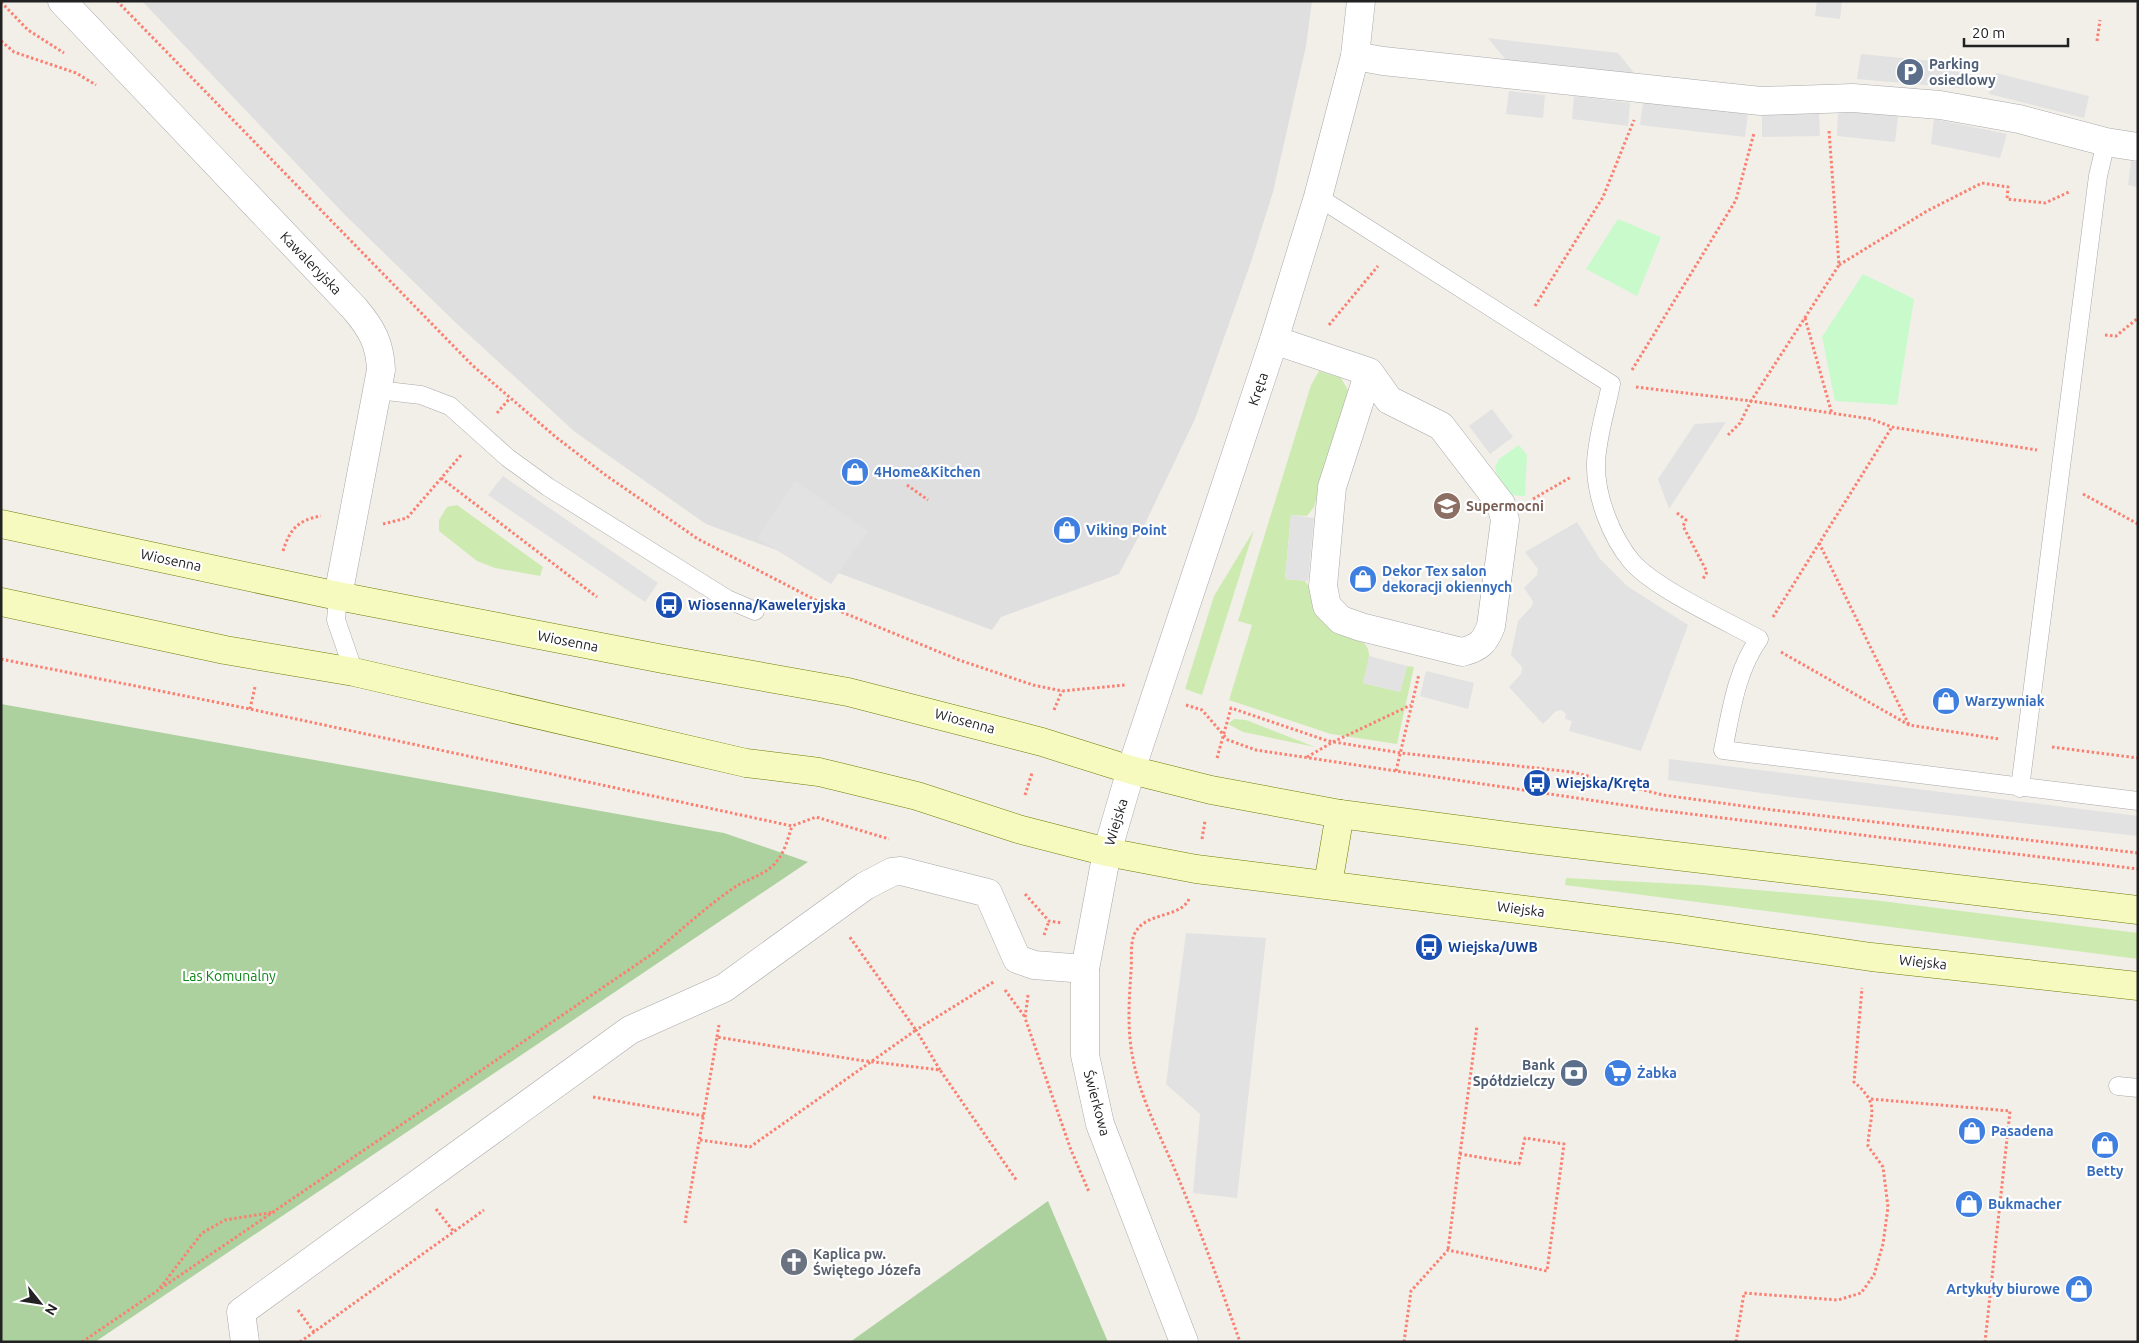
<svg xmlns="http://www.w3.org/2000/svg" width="2139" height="1343" font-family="Ubuntu,sans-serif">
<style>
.residential{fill:#e0dfdf}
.grass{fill:#cdebb0}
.forest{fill:#add19e}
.park{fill:#c8facc}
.parking{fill:#e2e2e2}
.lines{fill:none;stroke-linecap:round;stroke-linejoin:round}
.lane-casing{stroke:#a9a9a9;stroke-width:19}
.street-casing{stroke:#a9a9a9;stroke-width:29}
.secondary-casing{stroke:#707d05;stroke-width:29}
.path{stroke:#fa8072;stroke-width:3;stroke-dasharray:2.5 2.5;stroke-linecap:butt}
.lane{stroke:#fff;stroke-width:18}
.street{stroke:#fff;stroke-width:28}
.secondary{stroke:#f7fabf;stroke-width:28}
.labels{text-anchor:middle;stroke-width:4.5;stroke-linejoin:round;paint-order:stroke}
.service-label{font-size:14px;font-weight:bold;fill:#4e5e75;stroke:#fff;text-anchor:start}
.street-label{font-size:14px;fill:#222;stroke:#fff}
.shop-label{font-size:14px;font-weight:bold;fill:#366cbe;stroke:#fff;text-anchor:start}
.education-label{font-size:14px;font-weight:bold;fill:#785e54;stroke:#fff;text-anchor:start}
.transit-label{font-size:14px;font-weight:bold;fill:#164399;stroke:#fff;text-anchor:start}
.park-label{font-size:14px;fill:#0c8416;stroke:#fff}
.worship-label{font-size:14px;font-weight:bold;fill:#5b616d;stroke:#fff;text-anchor:start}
</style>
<rect width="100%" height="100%" fill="#f2efe9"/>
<polygon class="residential" points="142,1 1312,1 1306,46 1273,192 1251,262 1195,419 1143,528 1119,574 1001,617 992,630 706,524 575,432 455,322 344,214"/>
<g class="grass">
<path d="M1319,371l22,7 8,14 -35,115 -7,9 -16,-1 -6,64 20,2c10,12 6,29 18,41 14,13 47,12 46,34 0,9 -4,18 -6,27l37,9 7,-26 7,1 -17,77 -66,-10 -102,-34 23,-75 -14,-4 73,-236z"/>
<polygon points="457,505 543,567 540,576 495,568 477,561 439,531 439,520 447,507"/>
<polygon points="1254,530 1202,695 1185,689 1214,596"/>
<polygon points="1234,719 1246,720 1315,747 1243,732 1228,724"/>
<polygon points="1566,878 1700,885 1873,900 2138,933 2138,959 1565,885"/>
</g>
<g class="forest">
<polygon points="1,704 724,833 808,862 95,1342 1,1342"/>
<polygon points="1048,1201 1108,1342 850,1342"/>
</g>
<g class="park">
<polygon points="1618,219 1661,237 1637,296 1586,269"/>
<polygon points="1863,274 1914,299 1897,405 1835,401 1822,337"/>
<polygon points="1519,445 1527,455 1525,496 1511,495 1497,475 1495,467 1499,459"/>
</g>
<g class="parking">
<polygon points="1817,1 1842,1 1840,19 1815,16"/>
<polygon points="1488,38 1618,53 1635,74 1506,60"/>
<polygon points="1861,54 1964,64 1960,88 1857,79"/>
<polygon points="1996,73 2089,96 2084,118 1989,94"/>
<polygon points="1509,91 1545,95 1543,118 1506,114"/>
<polygon points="1574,96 1630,103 1628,126 1572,119"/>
<polygon points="1643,102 1748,114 1745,137 1640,125"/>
<polygon points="1851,111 1898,116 1895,142 1837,136 1838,112"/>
<polygon points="1819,113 1820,136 1762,137 1762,114"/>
<polygon points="1934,119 2007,134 2000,158 1931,144"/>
<polygon points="2131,161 2138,162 2138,187 2128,185"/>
<polygon points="1492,409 1513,437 1490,454 1469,426"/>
<polygon points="1726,422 1669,509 1658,479 1695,424"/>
<polygon points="503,476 658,583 645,602 488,495"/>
<polygon points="795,481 868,531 831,584 757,538"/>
<polygon points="1291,515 1314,518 1308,581 1285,579"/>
<polygon points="1577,522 1600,559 1627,586 1688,625 1641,751 1569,731 1572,721 1565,719 1566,714 1562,710 1556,711 1543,724 1509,687 1521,674 1522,667 1511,655 1518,621 1532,606 1533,601 1524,588 1537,575 1538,569 1525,552"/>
<polygon points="1369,656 1407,666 1400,692 1363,683"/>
<polygon points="1426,671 1474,683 1468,709 1420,696"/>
<polygon points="1669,759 2138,816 2138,836 1798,798 1668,780"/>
<polygon points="1186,933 1266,938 1237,1198 1193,1193 1200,1114 1166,1084"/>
</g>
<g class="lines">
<defs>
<g id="lane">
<path d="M1318,197l293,187c-5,26 -14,53 -15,79 -1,32 15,74 36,99 24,27 94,59 127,77 -23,32 -28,73 -36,111l415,51"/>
<polyline points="378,390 421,395 450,406 508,458 548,487 727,599 755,611"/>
<polyline points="338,596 336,620 354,672"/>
<polyline points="2020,788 2098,176 2106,142"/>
<polyline points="2118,1086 2138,1088"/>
</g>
<g id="street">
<path d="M62,1l293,308c17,20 25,35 26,61l-43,226"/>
<polyline points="1355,56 1383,61 1761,101 1853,98 1940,105 2019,119 2106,142 2138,147"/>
<path d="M1274,340l95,32 20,28 52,26 60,78 4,16 -14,106c-6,16 -12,22 -29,26l-101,-25 -20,-7 -14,-14 -4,-20 9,-99 37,-115"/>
<polyline points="245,1342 241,1312 630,1030 724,988 865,886 892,872 901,871 988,893 1017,959 1034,965 1085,969"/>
<polyline points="1184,1342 1100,1124 1085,1055 1085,969 1107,852 1131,770 1274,340 1318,197 1355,56 1361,1"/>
</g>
<g id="secondary">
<polyline points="1,524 338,596 663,659 848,692 1042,742 1131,770 1211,790 1340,814 1531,839 2138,910"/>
<polyline points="1,602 225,650 354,672 746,763 819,772 917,796 1018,829 1107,852 1196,869 1678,929 1871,957 2138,986"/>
<polyline points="1328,884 1340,814"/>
</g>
</defs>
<use href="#lane" class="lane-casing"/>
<use href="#street" class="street-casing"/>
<use href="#secondary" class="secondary-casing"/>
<g class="path">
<polyline points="117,1 472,365 557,438 604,474 698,539 827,606 959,660 1033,685 1062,691 1125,685"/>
<polyline points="1,2 28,30 64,53"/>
<polyline points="1,41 14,52 76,73 96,85"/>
<polyline points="2097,41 2100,20"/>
<polyline points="1829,131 1839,265 1751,401 1871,419 1892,427 2037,450"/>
<polyline points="1839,265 1927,211 1982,183 2008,187 2007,199 2045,203 2069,192"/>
<polyline points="1535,306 1603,197 1634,120"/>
<polyline points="1805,318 1832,414"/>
<polyline points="1329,325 1378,266"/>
<polyline points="2105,335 2116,336 2138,318"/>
<polyline points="1632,370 1736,200 1754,133"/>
<polyline points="1636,387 1751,401 1740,423 1728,435"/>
<polyline points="497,413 510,398"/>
<polyline points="441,478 597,597"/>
<polyline points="907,485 928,500"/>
<polyline points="2083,494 2138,524"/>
<polyline points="1533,499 1571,477"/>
<polyline points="1677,513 1686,520 1683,526 1707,572 1703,579"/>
<polyline points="383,524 407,518 462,454"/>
<polyline points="1819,543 1909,725"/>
<path d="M283,551c7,-22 15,-31 38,-35"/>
<polyline points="1773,617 1892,427"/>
<polyline points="1781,652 1909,725 1999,739"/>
<polyline points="1,659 250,709 792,826 816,817 889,839"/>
<polyline points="1186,705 1202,710 1228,740 1256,750 1650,809 2138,869"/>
<polyline points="250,709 255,687"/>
<polyline points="1054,710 1062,691"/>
<polyline points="2052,747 2138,758"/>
<polyline points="1307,757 1333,742 1411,705"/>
<polyline points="1217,758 1231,708 1328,741 1401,753 1572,772 1663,795 1765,809 2138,853"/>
<polyline points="1396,771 1419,674"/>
<polyline points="1025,795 1032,773"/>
<polyline points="1202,839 1205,821"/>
<polyline points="1025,894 1049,921 1062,923"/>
<path d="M1189,899c-9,20 -45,12 -55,36 -4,10 -2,26 -3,37 -2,29 -4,59 2,87 8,43 31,83 47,123 22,53 41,106 60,160"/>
<polyline points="1044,935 1049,921"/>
<polyline points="1005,990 1025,1017"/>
<polyline points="1028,995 1025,1018 1071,1150 1089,1192"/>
<polyline points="717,1037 719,1025"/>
<polyline points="940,1070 916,1030 995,981"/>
<polyline points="593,1097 704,1116"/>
<polyline points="1871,1099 2010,1111 1985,1342"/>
<polyline points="700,1140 750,1147 916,1030 849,936"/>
<polyline points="1460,1154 1477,1026"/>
<polyline points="436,1209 454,1232"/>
<polyline points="685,1223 717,1037 858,1060 940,1070 1017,1181"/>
<polyline points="160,1288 202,1233 225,1220 275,1212"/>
<polyline points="298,1310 314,1332"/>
<path d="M82,1342l573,-390c26,-22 52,-46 80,-65 14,-9 31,-12 42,-26 8,-10 11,-23 15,-35"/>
<polyline points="300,1342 484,1210"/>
<polyline points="1404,1342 1411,1291 1448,1250 1547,1271 1564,1144 1525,1138 1519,1164 1460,1154 1448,1250"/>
<path d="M1736,1342l8,-49 94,7 23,-7 13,-18 9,-31 5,-37 -5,-40 -15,-21c1,-32 14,-40 -14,-64l8,-94"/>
</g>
<use href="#lane" class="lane"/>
<use href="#street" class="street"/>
<use href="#secondary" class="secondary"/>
</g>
<defs>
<symbol id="parking-disc" viewBox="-11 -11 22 22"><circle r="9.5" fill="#5c6f8a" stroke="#fff"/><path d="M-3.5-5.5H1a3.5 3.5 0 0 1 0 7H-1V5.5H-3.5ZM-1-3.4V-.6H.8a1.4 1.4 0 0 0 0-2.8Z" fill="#fff"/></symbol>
<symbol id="shop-disc" viewBox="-11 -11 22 22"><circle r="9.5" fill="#3f7fe0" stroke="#fff"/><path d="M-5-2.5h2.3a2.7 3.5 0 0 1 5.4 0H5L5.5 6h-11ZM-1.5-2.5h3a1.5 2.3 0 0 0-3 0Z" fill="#fff"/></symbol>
<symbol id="school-disc" viewBox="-11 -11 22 22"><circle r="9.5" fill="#8d6e63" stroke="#fff"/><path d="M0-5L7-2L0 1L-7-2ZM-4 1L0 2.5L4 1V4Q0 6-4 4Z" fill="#fff"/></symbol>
<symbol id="bus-disc" viewBox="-11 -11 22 22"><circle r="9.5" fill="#1a4fb4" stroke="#fff"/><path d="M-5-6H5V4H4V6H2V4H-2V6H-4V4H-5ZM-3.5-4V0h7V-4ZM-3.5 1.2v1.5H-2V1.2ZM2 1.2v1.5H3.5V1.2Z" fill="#fff"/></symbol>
<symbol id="bank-disc" viewBox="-11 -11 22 22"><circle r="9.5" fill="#5c6f8a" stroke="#fff"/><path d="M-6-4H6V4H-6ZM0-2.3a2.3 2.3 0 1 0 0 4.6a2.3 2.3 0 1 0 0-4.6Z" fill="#fff"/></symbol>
<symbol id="supermarket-disc" viewBox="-11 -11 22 22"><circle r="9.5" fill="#3f7fe0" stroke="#fff"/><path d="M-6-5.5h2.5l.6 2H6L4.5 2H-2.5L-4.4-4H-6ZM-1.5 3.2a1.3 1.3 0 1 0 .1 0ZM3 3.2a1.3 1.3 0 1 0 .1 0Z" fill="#fff"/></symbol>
<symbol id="church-disc" viewBox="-11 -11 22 22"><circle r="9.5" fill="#6b7280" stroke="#fff"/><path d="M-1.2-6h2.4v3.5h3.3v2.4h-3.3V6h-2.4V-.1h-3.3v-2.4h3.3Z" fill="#fff"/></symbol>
</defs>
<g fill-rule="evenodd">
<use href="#parking-disc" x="1894" y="56" width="32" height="32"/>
<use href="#shop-disc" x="839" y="456" width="32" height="32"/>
<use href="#school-disc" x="1431" y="490" width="32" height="32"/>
<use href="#shop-disc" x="1051" y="514" width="32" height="32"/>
<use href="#shop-disc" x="1347" y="563" width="32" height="32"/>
<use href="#bus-disc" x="653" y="589" width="32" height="32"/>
<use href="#shop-disc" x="1930" y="685" width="32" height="32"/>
<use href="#bus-disc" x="1521" y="767" width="32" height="32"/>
<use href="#bus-disc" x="1413" y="931" width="32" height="32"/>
<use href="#bank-disc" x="1558" y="1057" width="32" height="32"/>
<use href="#supermarket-disc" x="1602" y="1057" width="32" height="32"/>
<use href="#shop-disc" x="1956" y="1115" width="32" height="32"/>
<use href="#shop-disc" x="2089" y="1129" width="32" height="32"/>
<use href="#shop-disc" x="1953" y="1188" width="32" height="32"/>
<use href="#church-disc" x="778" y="1246" width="32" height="32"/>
<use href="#shop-disc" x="2063" y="1273" width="32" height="32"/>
</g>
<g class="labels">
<g class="service-label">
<text x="1929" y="69">Parking<tspan x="1929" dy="16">osiedlowy</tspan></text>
<text x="1555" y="1070" text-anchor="end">Bank<tspan x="1555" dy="16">Spółdzielczy</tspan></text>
</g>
<g class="street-label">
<text transform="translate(311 263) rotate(46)" y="5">Kawaleryjska</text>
<text transform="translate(1258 389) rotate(-71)" y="5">Kręta</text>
<text transform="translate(171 560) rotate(12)" y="5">Wiosenna</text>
<text transform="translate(568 641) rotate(11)" y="5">Wiosenna</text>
<text transform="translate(965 721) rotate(15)" y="5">Wiosenna</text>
<text transform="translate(1116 822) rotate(-73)" y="5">Wiejska</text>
<text transform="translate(1521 909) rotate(7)" y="5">Wiejska</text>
<text transform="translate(1923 962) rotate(6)" y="5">Wiejska</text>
<text transform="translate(1097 1103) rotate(75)" y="5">Świerkowa</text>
</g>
<g class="shop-label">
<text x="874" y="477">4Home&amp;Kitchen</text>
<text x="1086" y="535">Viking Point</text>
<text x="1382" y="576">Dekor Tex salon<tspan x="1382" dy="16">dekoracji okiennych</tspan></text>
<text x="1965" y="706">Warzywniak</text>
<text x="1637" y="1078">Żabka</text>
<text x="1991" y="1136">Pasadena</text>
<text x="2105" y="1176" text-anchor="middle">Betty</text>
<text x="1988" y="1209">Bukmacher</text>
<text x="2060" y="1294" text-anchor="end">Artykuły biurowe</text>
</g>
<g class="education-label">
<text x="1466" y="511">Supermocni</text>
</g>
<g class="transit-label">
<text x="688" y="610">Wiosenna/Kaweleryjska</text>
<text x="1556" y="788">Wiejska/Kręta</text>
<text x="1448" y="952">Wiejska/UWB</text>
</g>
<g class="park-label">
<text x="229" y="981">Las Komunalny</text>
</g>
<g class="worship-label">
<text x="813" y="1259">Kaplica pw.<tspan x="813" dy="16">Świętego Józefa</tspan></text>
</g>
</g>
<rect width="2139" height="1343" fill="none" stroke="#222222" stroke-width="5"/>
<g transform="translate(40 1303) rotate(120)" stroke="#ffffff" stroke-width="4" paint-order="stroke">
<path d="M0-4L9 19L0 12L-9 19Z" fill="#222222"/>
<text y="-8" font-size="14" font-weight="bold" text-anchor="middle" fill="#222222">N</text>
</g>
<path d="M1964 38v8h104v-8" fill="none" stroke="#222222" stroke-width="2.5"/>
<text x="1972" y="38" font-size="15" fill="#222222" stroke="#ffffff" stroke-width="4" paint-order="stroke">20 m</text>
</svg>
